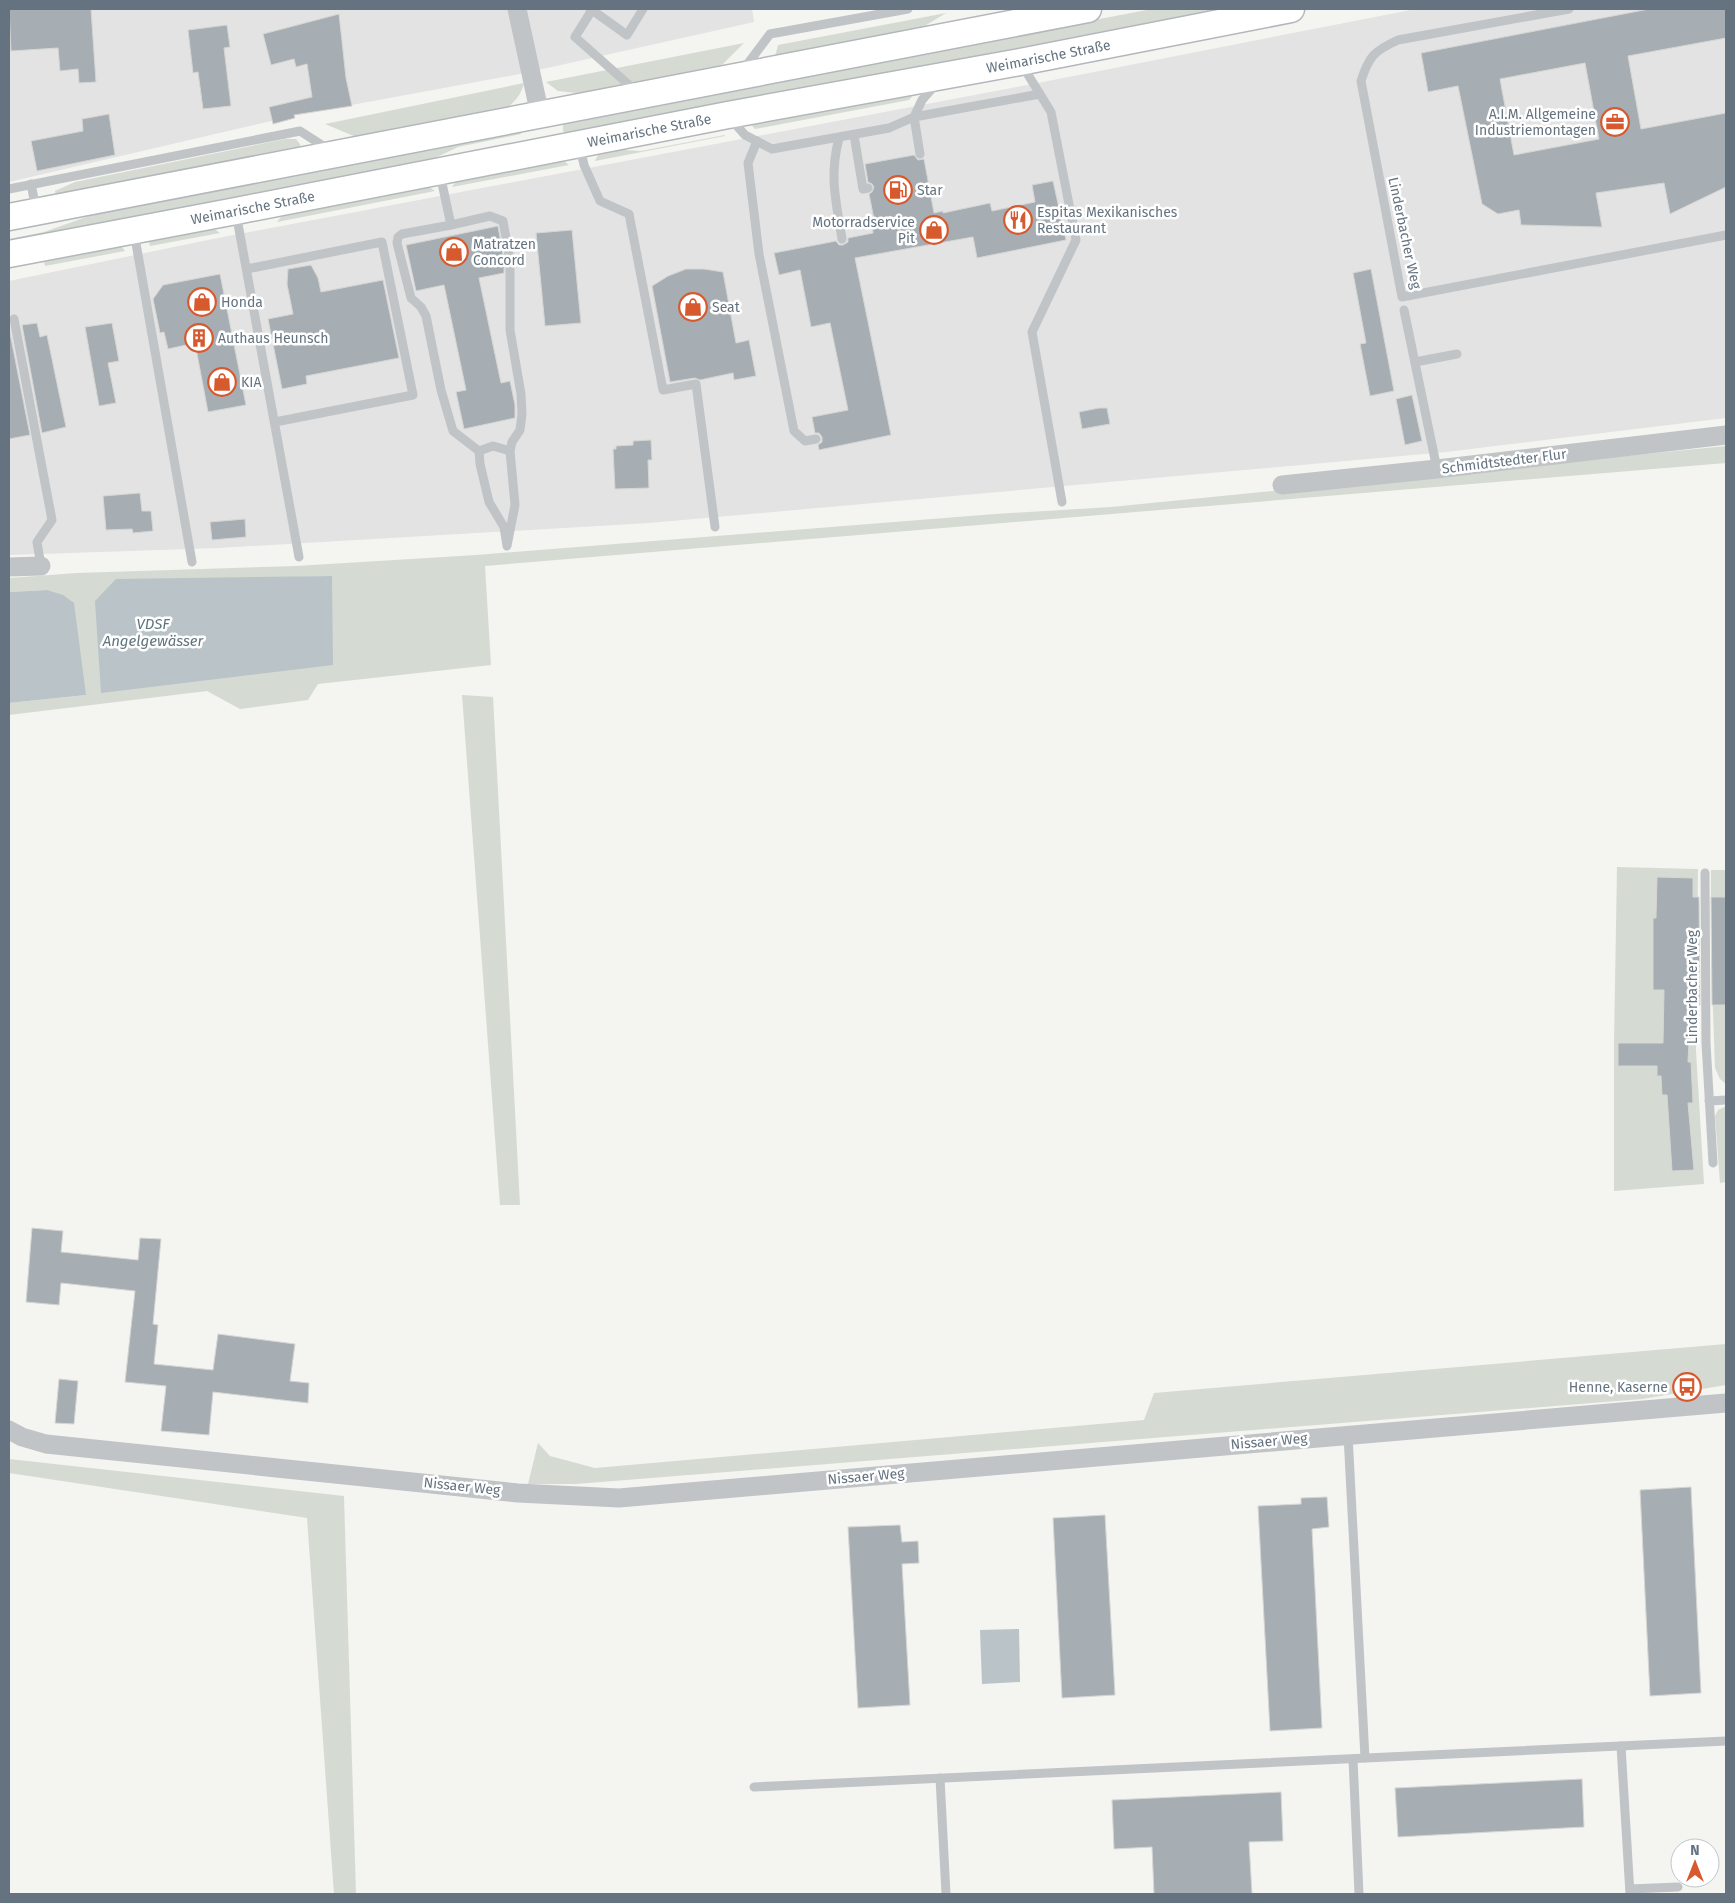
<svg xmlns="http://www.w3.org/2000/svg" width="1735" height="1903" font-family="'Fira Sans',sans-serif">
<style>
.built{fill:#e2e3e2}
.green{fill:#d5dbd2;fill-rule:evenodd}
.water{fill:#b9c3c8}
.building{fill:#a7aeb3;stroke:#d6d6d3;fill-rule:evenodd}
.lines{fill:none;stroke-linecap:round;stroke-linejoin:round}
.secondary-casing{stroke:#b3b7bb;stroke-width:29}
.lane{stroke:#c0c4c7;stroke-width:9}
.street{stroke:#c0c4c7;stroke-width:19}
.secondary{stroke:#fff;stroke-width:26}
.labels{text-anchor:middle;stroke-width:5;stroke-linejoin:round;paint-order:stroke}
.street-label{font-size:14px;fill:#657380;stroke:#fff}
.poi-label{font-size:14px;fill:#657380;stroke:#fff;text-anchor:start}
.water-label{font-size:15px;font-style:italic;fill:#61757d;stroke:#fff}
</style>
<rect width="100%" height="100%" fill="#f4f4f1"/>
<g class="built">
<polygon points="9,9 752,9 754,22 520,74 297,115 9,182"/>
<polygon points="1416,9 1726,9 1726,418 1446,452 649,523 218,548 9,555 9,281 213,239 1043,82"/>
</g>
<g class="green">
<polygon points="1152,9 1218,9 569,135 563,131 563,125 568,121"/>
<polygon points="946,13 918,30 775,57 778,45"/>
<polygon points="744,43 717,70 585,94 558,91 546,82"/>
<path d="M524,83c-3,12 -8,17 -17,25l-146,31 -36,-15z"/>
<polygon points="919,89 909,100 755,129 748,121"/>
<polygon points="521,131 521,134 458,147 429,161 9,242 9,239 44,232 103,211"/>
<polygon points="725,135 725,136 595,161 600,151 610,149 641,151"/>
<polygon points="285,139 296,139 300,144 301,151 56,196 55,191 75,182"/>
<polygon points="559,157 569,165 452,187 459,178"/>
<polygon points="425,184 435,191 277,222 286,211"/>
<polygon points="210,226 220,233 150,246 149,242 151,239"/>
<polygon points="119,243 125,251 45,266 44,261 45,258"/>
<path d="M1726,446v17l-1241,103 6,99 -173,19 -10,16 -68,9 -33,-18 -198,24v-12l77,-8 -39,-105 -38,2v-14l68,-5 219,-7 180,-11 519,-41 116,-7zM332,576l-237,25 196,-24z"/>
<polygon points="462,695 493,697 520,1205 500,1205"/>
<polygon points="1617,867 1698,869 1696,1051 1704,1184 1614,1191 1614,1043"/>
<polygon points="1711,870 1726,870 1726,1084 1720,1079 1715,1068 1711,955"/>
<polygon points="1726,1106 1726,1182 1720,1183 1715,1116 1718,1110"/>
<polygon points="1726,1344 1726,1385 1642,1399 576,1484 528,1484 538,1443 550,1456 595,1468 1144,1420 1154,1393"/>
<polygon points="9,1459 344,1496 356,1894 334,1894 307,1518 9,1473"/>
</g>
<g class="water">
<polygon points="332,576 333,665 101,693 95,601 116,579"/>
<polygon points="47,590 63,595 74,603 86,695 9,703 9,592"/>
<polygon points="1019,1629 1020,1682 982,1684 980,1630"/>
</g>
<g class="building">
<polygon points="9,9 91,9 96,82 79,83 78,69 60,71 58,48 11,51"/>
<path d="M1649,9h77v29l-98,18 13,73 85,-16v74l-56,27 -6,-31 -68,10 6,34 -81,-2 -2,-15 -21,4 -16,-10 -24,-118 -30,6 -7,-39zM1585,63l14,76 -85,16 -14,-76z"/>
<polygon points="339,14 346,78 352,106 294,115 295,118 273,124 269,107 312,97 307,64 296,67 294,59 271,65 263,34"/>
<polygon points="227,25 230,47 224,48 231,106 203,109 198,72 193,73 188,30"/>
<polygon points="109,114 115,155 37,171 31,141 83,131 82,119"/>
<polygon points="914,155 918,160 924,159 934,213 943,211 943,213 990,203 992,211 1035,202 1032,185 1053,181 1066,240 977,258 973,237 855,258 891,435 819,450 818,445 822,442 822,437 819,433 815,433 812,417 848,410 830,323 811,327 800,270 779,275 774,253 836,241 839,245 843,245 848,242 848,238 873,233 872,224 875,224 869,194 872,192 874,187 872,184 868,182 865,164"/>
<polygon points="498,226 504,261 504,273 479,278 501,383 510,381 515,405 515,418 464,429 456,392 466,390 444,285 416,291 406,245"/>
<polygon points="572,230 581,323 545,326 536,233"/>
<polygon points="311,265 318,278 321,292 383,280 399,358 306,376 307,384 282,389 268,319 293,314 287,284 288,269"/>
<polygon points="686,269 704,269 723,272 736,343 749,340 756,376 734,380 733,373 700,380 695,378 670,382 652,286 668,276"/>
<polygon points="1371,269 1394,391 1370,396 1360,344 1366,343 1353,273"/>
<polygon points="220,274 246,405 208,412 195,343 168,349 164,332 160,333 153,299 163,285"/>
<polygon points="37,323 40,337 47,335 66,427 42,433 22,325"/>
<polygon points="112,323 119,361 108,363 116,403 99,406 85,327"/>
<polygon points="9,328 30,435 9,439"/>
<polygon points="1412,395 1422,441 1405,445 1396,399"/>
<polygon points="1099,408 1107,408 1110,424 1082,429 1079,412"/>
<polygon points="651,440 652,460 648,460 649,488 615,489 613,449 616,449 616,446 633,445 633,441"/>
<polygon points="140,493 142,511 151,511 153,531 133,533 132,529 106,530 103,496"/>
<polygon points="245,519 246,537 212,540 210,522"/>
<polygon points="1657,877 1693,878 1693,897 1699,897 1700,1005 1691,1004 1688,1062 1691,1062 1693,1103 1688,1103 1694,1170 1672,1171 1667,1095 1662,1095 1661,1076 1657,1076 1657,1066 1618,1066 1618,1043 1663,1043 1664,990 1653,990 1653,918 1656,918"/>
<polygon points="1711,897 1726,897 1726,1005 1712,1005"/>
<polygon points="32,1228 63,1231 61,1252 138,1260 140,1238 161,1239 153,1324 158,1325 154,1364 213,1370 218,1334 295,1344 290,1381 309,1383 308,1403 213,1392 209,1435 161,1431 166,1386 125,1382 135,1291 61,1283 59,1305 26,1302"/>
<polygon points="59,1379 78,1381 74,1424 55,1423"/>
<polygon points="1691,1487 1701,1693 1650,1696 1640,1490"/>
<polygon points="1327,1497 1329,1527 1312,1529 1322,1728 1270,1731 1258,1506 1301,1504 1301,1498"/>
<polygon points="1105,1515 1115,1695 1062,1698 1053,1518"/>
<polygon points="900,1525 902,1542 918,1541 919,1563 902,1564 910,1705 858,1708 848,1527"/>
<polygon points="1582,1779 1584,1827 1398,1837 1395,1788"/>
<polygon points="1281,1792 1283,1841 1249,1842 1252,1894 1154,1894 1152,1847 1114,1849 1112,1800"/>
</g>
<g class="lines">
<defs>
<g id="secondary">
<polyline points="9,217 1088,9"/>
<path id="s1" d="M9,254l227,-43 492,-96 292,-53 271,-53"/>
</g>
</defs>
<use href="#secondary" class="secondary-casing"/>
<g class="lane">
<polyline points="590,9 592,10 575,37 637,92"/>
<path d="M1569,9l-171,31c-24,11 -29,16 -37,41l41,216 324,-62"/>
<polyline points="592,10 627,35 643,9"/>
<polyline points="1022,65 1051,112 1076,240 1032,332 1062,502"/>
<polyline points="743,70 770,34 908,9"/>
<polyline points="729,117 745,135 772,149 889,128 914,117 1040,94"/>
<polyline points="854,135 863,189 868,188"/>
<path d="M839,138c-10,38 -3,63 3,101"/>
<polyline points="757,141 748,163 759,254 794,431 805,441 816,439"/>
<polyline points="580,147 584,165 600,201 629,214 663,390 696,384 715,527"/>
<polyline points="920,154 914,117 922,100 936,84"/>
<polyline points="440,174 451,225 402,234 398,237 397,243 411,298 421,307 426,316 441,390 453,431 479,451 480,464 489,502 504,527 507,546 515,505 510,451 512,442 520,430 522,414 521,394 510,330 510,260 503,221 490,216 451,225"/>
<polyline points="31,184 36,209"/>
<polyline points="9,189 300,131 328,149"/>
<polyline points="236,213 299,557"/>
<polyline points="134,232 192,562"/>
<polyline points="247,269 382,242 413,395 275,422"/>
<polyline points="1404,310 1437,469"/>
<polyline points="14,319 52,520 37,542 41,566"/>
<polyline points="1415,362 1457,354"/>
<polyline points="479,451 493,446 510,451"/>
<polyline points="1705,873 1706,1043 1713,1163"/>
<polyline points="1709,1101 1726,1100"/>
<polyline points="1348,1435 1365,1758"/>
<polyline points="1621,1746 1630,1894"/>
<polyline points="1353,1759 1359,1894"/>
<polyline points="940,1778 946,1894"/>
<polyline points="754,1787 1726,1741"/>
<polyline points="1630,1889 1678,1887"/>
</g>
<g class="street">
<polyline points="517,9 540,115"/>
<polyline points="1282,485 1437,469 1726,435"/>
<polyline points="9,567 41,566"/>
<polyline points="9,1430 22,1437 46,1444 518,1493 619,1498 1726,1403"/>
</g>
<use href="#secondary" class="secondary"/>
</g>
<defs>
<symbol id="office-ring" viewBox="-11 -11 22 22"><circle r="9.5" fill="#fff" stroke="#d7592e" stroke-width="1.5"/><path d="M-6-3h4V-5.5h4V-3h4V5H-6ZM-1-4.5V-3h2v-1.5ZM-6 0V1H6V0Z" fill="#d7592e"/></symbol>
<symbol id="fuel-ring" viewBox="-11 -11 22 22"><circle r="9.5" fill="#fff" stroke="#d7592e" stroke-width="1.5"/><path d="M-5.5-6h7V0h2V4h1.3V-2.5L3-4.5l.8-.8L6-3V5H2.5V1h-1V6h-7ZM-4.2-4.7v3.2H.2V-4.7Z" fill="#d7592e"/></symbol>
<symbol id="restaurant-ring" viewBox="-11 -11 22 22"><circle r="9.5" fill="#fff" stroke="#d7592e" stroke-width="1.5"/><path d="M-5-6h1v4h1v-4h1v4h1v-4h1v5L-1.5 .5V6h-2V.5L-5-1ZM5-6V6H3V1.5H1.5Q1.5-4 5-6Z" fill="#d7592e"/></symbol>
<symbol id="shop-ring" viewBox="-11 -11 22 22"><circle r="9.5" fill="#fff" stroke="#d7592e" stroke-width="1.5"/><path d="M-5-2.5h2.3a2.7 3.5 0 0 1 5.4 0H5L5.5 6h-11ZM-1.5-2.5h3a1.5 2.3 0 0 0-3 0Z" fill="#d7592e"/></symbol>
<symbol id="building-ring" viewBox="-11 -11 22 22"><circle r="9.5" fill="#fff" stroke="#d7592e" stroke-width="1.5"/><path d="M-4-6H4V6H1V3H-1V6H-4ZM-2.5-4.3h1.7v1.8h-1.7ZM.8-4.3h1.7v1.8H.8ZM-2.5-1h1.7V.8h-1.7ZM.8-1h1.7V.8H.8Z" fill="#d7592e"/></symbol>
<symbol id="bus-ring" viewBox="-11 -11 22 22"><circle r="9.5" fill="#fff" stroke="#d7592e" stroke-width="1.5"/><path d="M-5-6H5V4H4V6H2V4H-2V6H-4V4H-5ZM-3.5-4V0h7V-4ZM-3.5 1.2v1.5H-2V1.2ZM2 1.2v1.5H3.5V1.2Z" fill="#d7592e"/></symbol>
</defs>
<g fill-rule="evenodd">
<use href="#office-ring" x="1599" y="106" width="32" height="32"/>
<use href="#fuel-ring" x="882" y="174" width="32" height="32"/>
<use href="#restaurant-ring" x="1002" y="204" width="32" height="32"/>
<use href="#shop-ring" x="918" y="214" width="32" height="32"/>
<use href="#shop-ring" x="438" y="236" width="32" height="32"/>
<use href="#shop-ring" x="186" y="286" width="32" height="32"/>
<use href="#shop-ring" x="677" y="291" width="32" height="32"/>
<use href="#building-ring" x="183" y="322" width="32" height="32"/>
<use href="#shop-ring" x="206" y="366" width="32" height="32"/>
<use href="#bus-ring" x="1671" y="1371" width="32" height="32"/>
</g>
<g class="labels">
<g class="street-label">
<text dy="5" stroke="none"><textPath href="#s1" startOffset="1058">Weimarische Straße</textPath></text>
<text dy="5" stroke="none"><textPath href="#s1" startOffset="652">Weimarische Straße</textPath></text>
<text dy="5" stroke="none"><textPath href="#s1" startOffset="248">Weimarische Straße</textPath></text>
<text transform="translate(1405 233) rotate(78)" y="5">Linderbacher Weg</text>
<text transform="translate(1504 461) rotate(-7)" y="5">Schmidtstedter Flur</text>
<text transform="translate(1692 987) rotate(-90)" y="5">Linderbacher Weg</text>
<text transform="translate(1269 1441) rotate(-5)" y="5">Nissaer Weg</text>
<text transform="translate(866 1476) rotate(-5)" y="5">Nissaer Weg</text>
<text transform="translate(462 1486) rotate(6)" y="5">Nissaer Weg</text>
</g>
<g class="poi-label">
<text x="1596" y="119" text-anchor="end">A.I.M. Allgemeine<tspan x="1596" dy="16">Industriemontagen</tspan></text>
<text x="917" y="195">Star</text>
<text x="1037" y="217">Espitas Mexikanisches<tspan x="1037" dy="16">Restaurant</tspan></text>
<text x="915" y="227" text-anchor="end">Motorradservice<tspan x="915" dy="16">Pit</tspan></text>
<text x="473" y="249">Matratzen<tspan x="473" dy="16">Concord</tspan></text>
<text x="221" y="307">Honda</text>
<text x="712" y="312">Seat</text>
<text x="218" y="343">Authaus Heunsch</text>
<text x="241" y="387">KIA</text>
<text x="1668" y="1392" text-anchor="end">Henne, Kaserne</text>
</g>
<g class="water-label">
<text x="153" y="629">VDSF<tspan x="153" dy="17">Angelgewässer</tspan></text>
</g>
</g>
<rect width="1735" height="1903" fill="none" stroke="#657380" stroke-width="20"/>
<g transform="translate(1695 1863)"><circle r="24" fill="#ffffff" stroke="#c1c7cc"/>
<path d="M0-4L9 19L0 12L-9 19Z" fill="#d7592e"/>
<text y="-8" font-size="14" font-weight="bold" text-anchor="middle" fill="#657380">N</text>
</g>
</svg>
